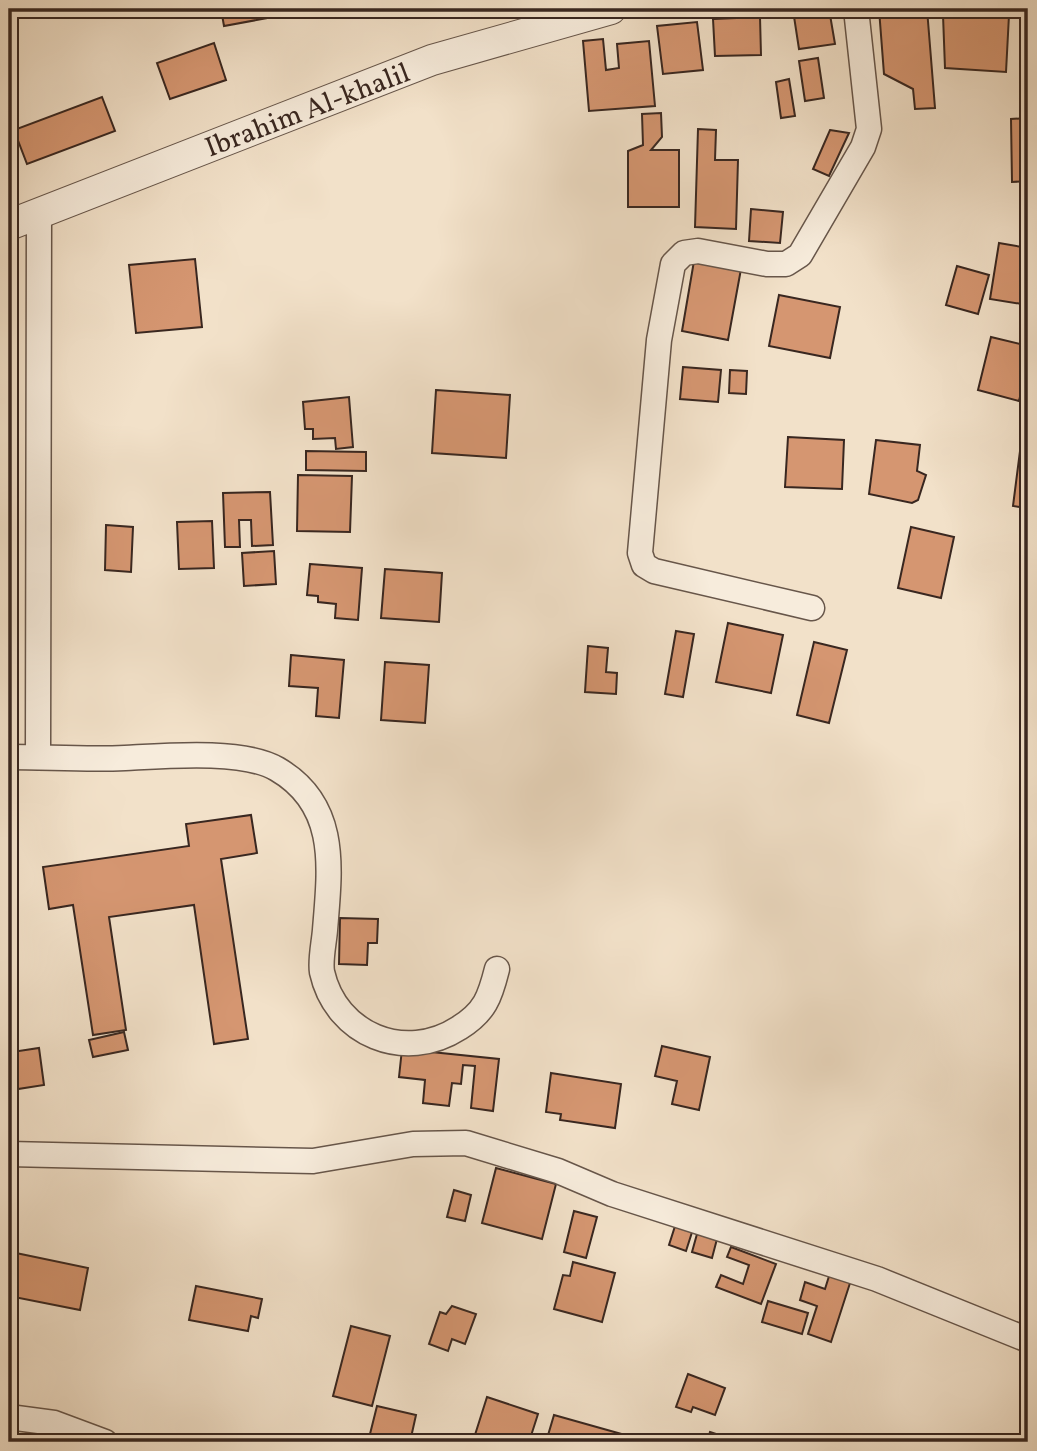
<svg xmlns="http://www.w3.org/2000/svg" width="1037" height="1451" font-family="Vollkorn,serif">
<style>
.building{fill:#d59671;stroke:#392720;stroke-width:2}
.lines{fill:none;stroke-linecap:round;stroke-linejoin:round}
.minor-casing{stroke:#67564a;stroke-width:27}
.tertiary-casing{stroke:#67564a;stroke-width:32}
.minor{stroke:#f7ecdc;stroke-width:24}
.tertiary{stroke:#f7ecdc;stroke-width:30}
.labels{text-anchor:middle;stroke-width:5;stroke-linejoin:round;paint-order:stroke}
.street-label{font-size:28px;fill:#392720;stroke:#f7ecdc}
</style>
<rect width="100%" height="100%" fill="#f2e1c9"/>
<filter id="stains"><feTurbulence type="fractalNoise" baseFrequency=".00286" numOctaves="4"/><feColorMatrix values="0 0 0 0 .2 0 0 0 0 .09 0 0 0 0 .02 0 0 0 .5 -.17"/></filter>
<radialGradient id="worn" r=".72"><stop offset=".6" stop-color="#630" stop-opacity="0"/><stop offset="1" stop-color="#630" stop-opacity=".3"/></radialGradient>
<g class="building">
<polygon points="221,9 294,9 295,13 224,26"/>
<polygon points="829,9 835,44 799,49 793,10"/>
<polygon points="879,9 927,9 935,108 915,109 913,89 884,74"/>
<polygon points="943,15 1009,15 1006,72 945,68"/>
<polygon points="760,17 761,55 715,56 713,19"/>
<polygon points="697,22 703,70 663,74 657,26"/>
<polygon points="603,39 606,70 619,68 617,44 649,41 655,106 589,111 583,41"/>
<polygon points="214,43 226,80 170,99 157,63"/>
<polygon points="818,58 824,98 805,101 799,61"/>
<polygon points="789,79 795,116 781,118 776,82"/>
<polygon points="102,97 115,131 27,164 14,130"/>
<polygon points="661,113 662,137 651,150 679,150 679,207 628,207 628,151 643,145 642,114"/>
<polygon points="1028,118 1028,181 1012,182 1011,119"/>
<polygon points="698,129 716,130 715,160 738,160 736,229 695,227"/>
<polygon points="830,130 849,133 829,176 813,169"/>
<polygon points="751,209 783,212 780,243 749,241"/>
<polygon points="999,243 1028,248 1028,305 990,299"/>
<polygon points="195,259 202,327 136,333 129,265"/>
<polygon points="694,261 741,269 728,340 682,331"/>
<polygon points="957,266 989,275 978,314 946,305"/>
<polygon points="779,295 840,307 830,358 769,346"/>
<polygon points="991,337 1028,346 1028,364 1019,401 978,390"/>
<polygon points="683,367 721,370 718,402 680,399"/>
<polygon points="730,370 747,371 746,394 729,393"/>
<polygon points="436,390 510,395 506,458 432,453"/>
<polygon points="349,397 353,447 336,449 335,438 313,439 313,429 305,429 303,402"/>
<polygon points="788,437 844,440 842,489 785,487"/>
<polygon points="876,440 920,445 917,471 926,475 918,500 912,503 869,494"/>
<polygon points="306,451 366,452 366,471 306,470"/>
<polygon points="1020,451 1028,452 1028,508 1013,506"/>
<polygon points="298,475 352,476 350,532 297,531"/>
<polygon points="270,492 273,545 252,546 251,520 239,520 240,547 225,547 223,493"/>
<polygon points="212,521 214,568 179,569 177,522"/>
<polygon points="106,525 133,527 131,572 105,570"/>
<polygon points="911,527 954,537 941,598 898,588"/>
<polygon points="274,551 276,584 244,586 242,553"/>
<polygon points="310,564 362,568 358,620 335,618 336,604 318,602 318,596 307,595"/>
<polygon points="385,569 442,573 439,622 381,618"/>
<polygon points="728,623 783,635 771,693 716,682"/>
<polygon points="676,631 694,634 683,697 665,694"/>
<polygon points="814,642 847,650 829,723 797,715"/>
<polygon points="588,646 608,648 606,672 617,673 616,694 585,692"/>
<polygon points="291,655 344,660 339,718 316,716 318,688 289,686"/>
<polygon points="385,662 429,665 425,723 381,720"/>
<polygon points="251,815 257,853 221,859 248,1039 214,1044 194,905 109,917 126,1030 93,1035 73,905 49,909 43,867 189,846 186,824"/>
<polygon points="340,918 378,919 377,943 368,943 367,965 339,964"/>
<polygon points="124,1032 128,1050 93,1057 89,1040"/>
<polygon points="662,1046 710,1057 699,1110 672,1104 677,1081 655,1076"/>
<polygon points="39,1048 44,1085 18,1089 12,1052"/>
<polygon points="402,1049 499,1059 493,1111 471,1108 475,1066 463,1065 461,1084 452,1083 449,1106 423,1103 425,1080 399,1077"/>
<polygon points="551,1073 621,1084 615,1128 560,1120 561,1114 546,1112"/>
<polygon points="496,1168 556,1184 542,1239 482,1223"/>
<polygon points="454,1190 471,1195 465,1221 447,1217"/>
<polygon points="574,1211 597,1217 586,1258 564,1252"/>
<polygon points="676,1223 693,1229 686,1251 669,1245"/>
<polygon points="697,1234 717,1239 712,1258 692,1252"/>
<polygon points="731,1247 776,1264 761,1304 716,1287 721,1275 743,1284 749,1265 727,1257"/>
<polygon points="16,1253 88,1268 80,1310 9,1296"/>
<polygon points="573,1262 615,1273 602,1322 554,1309 563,1275 570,1276"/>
<polygon points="830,1273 851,1280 831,1342 808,1334 817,1306 800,1300 805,1282 825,1289"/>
<polygon points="196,1286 262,1299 258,1318 251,1316 248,1331 189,1320"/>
<polygon points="768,1301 808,1313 802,1334 762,1322"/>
<polygon points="452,1306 476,1314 465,1344 452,1339 448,1351 429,1344 440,1312 446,1314"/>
<polygon points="351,1326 390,1336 372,1406 333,1396"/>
<polygon points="688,1374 725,1388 715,1415 693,1407 691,1412 676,1407"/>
<polygon points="487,1397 538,1414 529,1442 487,1442 474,1438"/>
<polygon points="377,1406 416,1415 410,1442 368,1442"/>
<polygon points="554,1415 650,1442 546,1442"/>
<polygon points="710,1432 740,1442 707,1442"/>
</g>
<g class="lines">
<defs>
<g id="minor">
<polyline points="812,608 654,571 644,565 640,553 659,340 673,264 684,253 698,251 767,264 786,264 800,255 863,147 869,129 856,9"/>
<path d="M9,757c38,0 78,3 116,1 39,-2 118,-9 152,11 62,36 53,99 48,161 -1,13 -5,30 -3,42 14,63 83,91 137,56 26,-16 31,-31 38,-59"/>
<polyline points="38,757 39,213"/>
<polyline points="9,1154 313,1161 413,1144 466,1143 558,1171 612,1194 877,1279 1028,1340"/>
<polyline points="9,1417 54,1423 105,1442"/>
</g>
<polyline id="tertiary" points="9,225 432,60 611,9"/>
</defs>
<use href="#minor" class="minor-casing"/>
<use href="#tertiary" class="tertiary-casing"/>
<use href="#minor" class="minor"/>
<use href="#tertiary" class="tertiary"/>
</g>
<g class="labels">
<g class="street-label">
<text transform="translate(307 109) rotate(-21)" y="10">Ibrahim Al-khalil</text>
</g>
</g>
<rect width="1037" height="1451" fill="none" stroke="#f2e1c9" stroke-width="35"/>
<rect x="10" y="10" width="1016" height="1430" fill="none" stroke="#392720" stroke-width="3.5"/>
<rect x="18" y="18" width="1002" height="1416" fill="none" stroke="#392720" stroke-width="2"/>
<rect width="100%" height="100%" filter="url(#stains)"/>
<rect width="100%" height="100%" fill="url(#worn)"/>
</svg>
